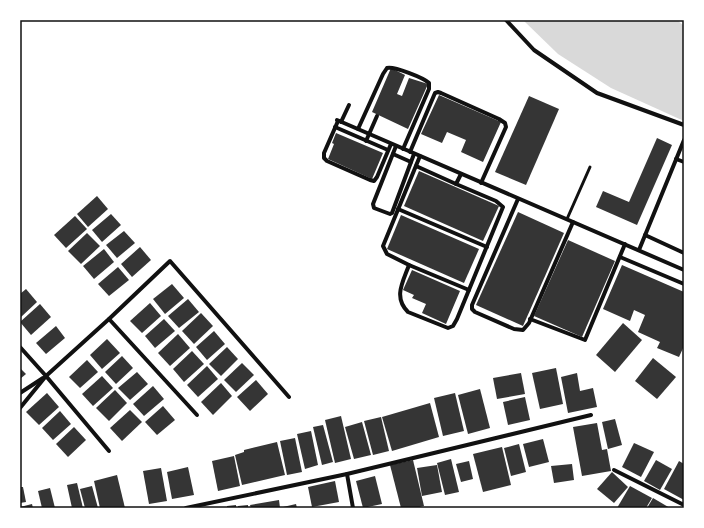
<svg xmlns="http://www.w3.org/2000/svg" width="704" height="528" font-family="'Source Sans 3',sans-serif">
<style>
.water{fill:#d9d9d9}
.building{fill:#353535}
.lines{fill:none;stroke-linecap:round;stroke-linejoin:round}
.service{stroke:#111;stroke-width:3}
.minor{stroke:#111;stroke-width:4}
.neatline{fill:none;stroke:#111;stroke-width:1.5}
</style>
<rect width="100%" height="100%" fill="#fff"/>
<polygon class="water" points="523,20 677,20 684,26 684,121 611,88 558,54"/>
<g class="building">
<polygon points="391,68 405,75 397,94 402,96 409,78 428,84 408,129 372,112"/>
<polygon points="439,95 501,122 483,162 461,152 466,140 447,132 442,143 421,134"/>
<polygon points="529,96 559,109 526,185 495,172"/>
<polygon points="336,133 383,153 372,179 328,159 334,144 332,143"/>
<polygon points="657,138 672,145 637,225 596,207 603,191 629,202"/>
<polygon points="419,171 499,206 483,241 404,206"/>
<polygon points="97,196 108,209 88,227 77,214"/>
<polygon points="518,212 564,233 523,326 476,305"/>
<polygon points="111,214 121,225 102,242 92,230"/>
<polygon points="401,215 479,249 464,283 387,249"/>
<polygon points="75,216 87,229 66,248 54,235"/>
<polygon points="124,231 135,243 117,258 106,245"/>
<polygon points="87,233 100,246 81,264 68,251"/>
<polygon points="568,240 615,261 582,337 534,316"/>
<polygon points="140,247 151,260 132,277 121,264"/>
<polygon points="104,249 114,262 94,279 83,266"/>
<polygon points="622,265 684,292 684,346 679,357 657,348 660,342 638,332 645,315 634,310 630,321 603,309"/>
<polygon points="118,267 129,280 109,296 98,284"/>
<polygon points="412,270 460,291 446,324 422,313 426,304 412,298 414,295 403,290"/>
<polygon points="172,284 184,298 165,314 153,299"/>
<polygon points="26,289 37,302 20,318 20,294"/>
<polygon points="188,299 199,312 179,328 168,316"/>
<polygon points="150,303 161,316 142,333 130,321"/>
<polygon points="40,304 51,317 31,335 20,322"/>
<polygon points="201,313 213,326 194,344 182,331"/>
<polygon points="164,319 175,331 155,348 145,336"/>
<polygon points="623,323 642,340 615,372 596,355"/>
<polygon points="56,326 65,338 46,354 36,343"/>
<polygon points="214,331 225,344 207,360 196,347"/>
<polygon points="178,334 190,348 170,366 158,353"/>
<polygon points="107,339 120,353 102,369 90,355"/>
<polygon points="227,347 238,359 221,376 209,364"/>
<polygon points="192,351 204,364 184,382 173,369"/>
<polygon points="122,356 133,368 116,384 105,372"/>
<polygon points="653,358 676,377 657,399 635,381"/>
<polygon points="87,360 98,372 80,388 69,377"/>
<polygon points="242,363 254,375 236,392 224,380"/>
<polygon points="207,366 218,379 198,397 187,385"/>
<polygon points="20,368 26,374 20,379"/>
<polygon points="556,368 563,404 540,409 532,373"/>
<polygon points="137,372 148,384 130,400 118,388"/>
<polygon points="521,373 525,394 497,399 493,378"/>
<polygon points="577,373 580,391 593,388 597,407 568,413 561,377"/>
<polygon points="102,376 113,388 93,406 82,394"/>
<polygon points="256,380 268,394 250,411 237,397"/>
<polygon points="221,383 232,396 213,415 201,402"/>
<polygon points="153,386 164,399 144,416 133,404"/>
<polygon points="480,389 490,428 468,434 458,395"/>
<polygon points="115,390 127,403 109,421 96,408"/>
<polygon points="47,393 59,407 39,425 26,412"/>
<polygon points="455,393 464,431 443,436 434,398"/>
<polygon points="525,397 530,420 508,425 503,402"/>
<polygon points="430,403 439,437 392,451 382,417"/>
<polygon points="163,406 175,420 157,435 145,422"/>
<polygon points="130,410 142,422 122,441 110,428"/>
<polygon points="60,411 71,424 53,440 42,428"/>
<polygon points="341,416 351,459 335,463 325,420"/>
<polygon points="381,417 389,451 373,455 364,421"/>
<polygon points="615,419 622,445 608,449 602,422"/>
<polygon points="362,422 371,455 354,459 345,427"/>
<polygon points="597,423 602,450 607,449 611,471 582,476 573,427"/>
<polygon points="323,425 333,462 322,465 313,427"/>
<polygon points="74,427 86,440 68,457 56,444"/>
<polygon points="311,431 318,465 305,469 297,434"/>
<polygon points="295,438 302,472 287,475 280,441"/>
<polygon points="543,439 549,462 529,467 523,444"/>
<polygon points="277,442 285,475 242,485 235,455 244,452 244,450"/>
<polygon points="634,443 654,452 641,477 622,467"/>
<polygon points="519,444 526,472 511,476 504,448"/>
<polygon points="502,447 511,485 483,492 473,454"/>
<polygon points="234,456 240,486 218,491 212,461"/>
<polygon points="451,459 459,492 445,495 437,463"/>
<polygon points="413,460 424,506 415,508 401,508 390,465"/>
<polygon points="656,460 672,469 660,490 644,481"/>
<polygon points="469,461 473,479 461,482 456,464"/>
<polygon points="679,461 684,464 684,500 664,489"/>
<polygon points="572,464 574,480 554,483 551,466"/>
<polygon points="437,465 442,492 422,496 417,468"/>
<polygon points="188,467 194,495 172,499 167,472"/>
<polygon points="161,468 167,501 149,504 143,471"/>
<polygon points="612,472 628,487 614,503 597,489"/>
<polygon points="117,475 125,508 100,508 94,481"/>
<polygon points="375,476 382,504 363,508 356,481"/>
<polygon points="335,481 339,502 312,507 308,487"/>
<polygon points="77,483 83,508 72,508 67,485"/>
<polygon points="92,486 98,508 85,508 80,489"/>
<polygon points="630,486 652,498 646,508 617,508"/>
<polygon points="20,487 23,487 26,502 20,503"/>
<polygon points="50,488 55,508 42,508 38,491"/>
<polygon points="653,498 670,508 647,508"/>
<polygon points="279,500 280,508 251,508 250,505"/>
<polygon points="32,504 33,508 20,508 20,507"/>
<polygon points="296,504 297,508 283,508 283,507"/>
<polygon points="236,505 236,508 227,508 227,506"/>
<polygon points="248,505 248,508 238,508 238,506"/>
</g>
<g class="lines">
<polyline class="service" points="567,219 590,167"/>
<g class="minor">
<polyline points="506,20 534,50 597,93 684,125"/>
<polyline points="337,120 684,270"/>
<polyline points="338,121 324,153 324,158 327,161 370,180 374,181 377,177 391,144"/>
<polyline points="341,122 349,105"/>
<polyline points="335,127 388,150"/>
<path d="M358,129l25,-55 4,-6c7,-2 37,10 42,15v6l-26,60"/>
<polyline points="366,141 377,116"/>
<polyline points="396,146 373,204 374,208 390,214 392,213 414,154"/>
<polyline points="410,152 435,93 438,92 441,93 499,119 505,123 506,127 481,183"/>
<polyline points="393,154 411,162"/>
<path d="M420,156l-37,90 4,8 22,11c-6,17 -16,32 -1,47l40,16 5,-2 4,-7 46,-112 -7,-6 -40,-17 5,-10"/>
<polyline points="676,159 684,162"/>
<polyline points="416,166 456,184"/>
<polyline points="518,199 472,305 472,309 475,312 514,329 523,330 529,323 573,222"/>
<polyline points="398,209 487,247"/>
<polyline points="645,235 684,253"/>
<polyline points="639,250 684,140"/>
<polyline points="620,257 684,284"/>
<polyline points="409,265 469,290"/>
<polyline points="109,319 197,415"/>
<polyline points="530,319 585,340 625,244"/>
<polyline points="20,347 46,376 109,451"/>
<polyline points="20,393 43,378"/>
<polyline points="20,408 46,376 109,319 170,261 289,397"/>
<polyline points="614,470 684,505"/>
<polyline points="347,474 353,508"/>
<polyline points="186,508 347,474 591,415"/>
</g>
</g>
<rect width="704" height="528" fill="none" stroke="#ffffff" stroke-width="42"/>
<rect x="21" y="21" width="662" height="486" class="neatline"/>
</svg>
